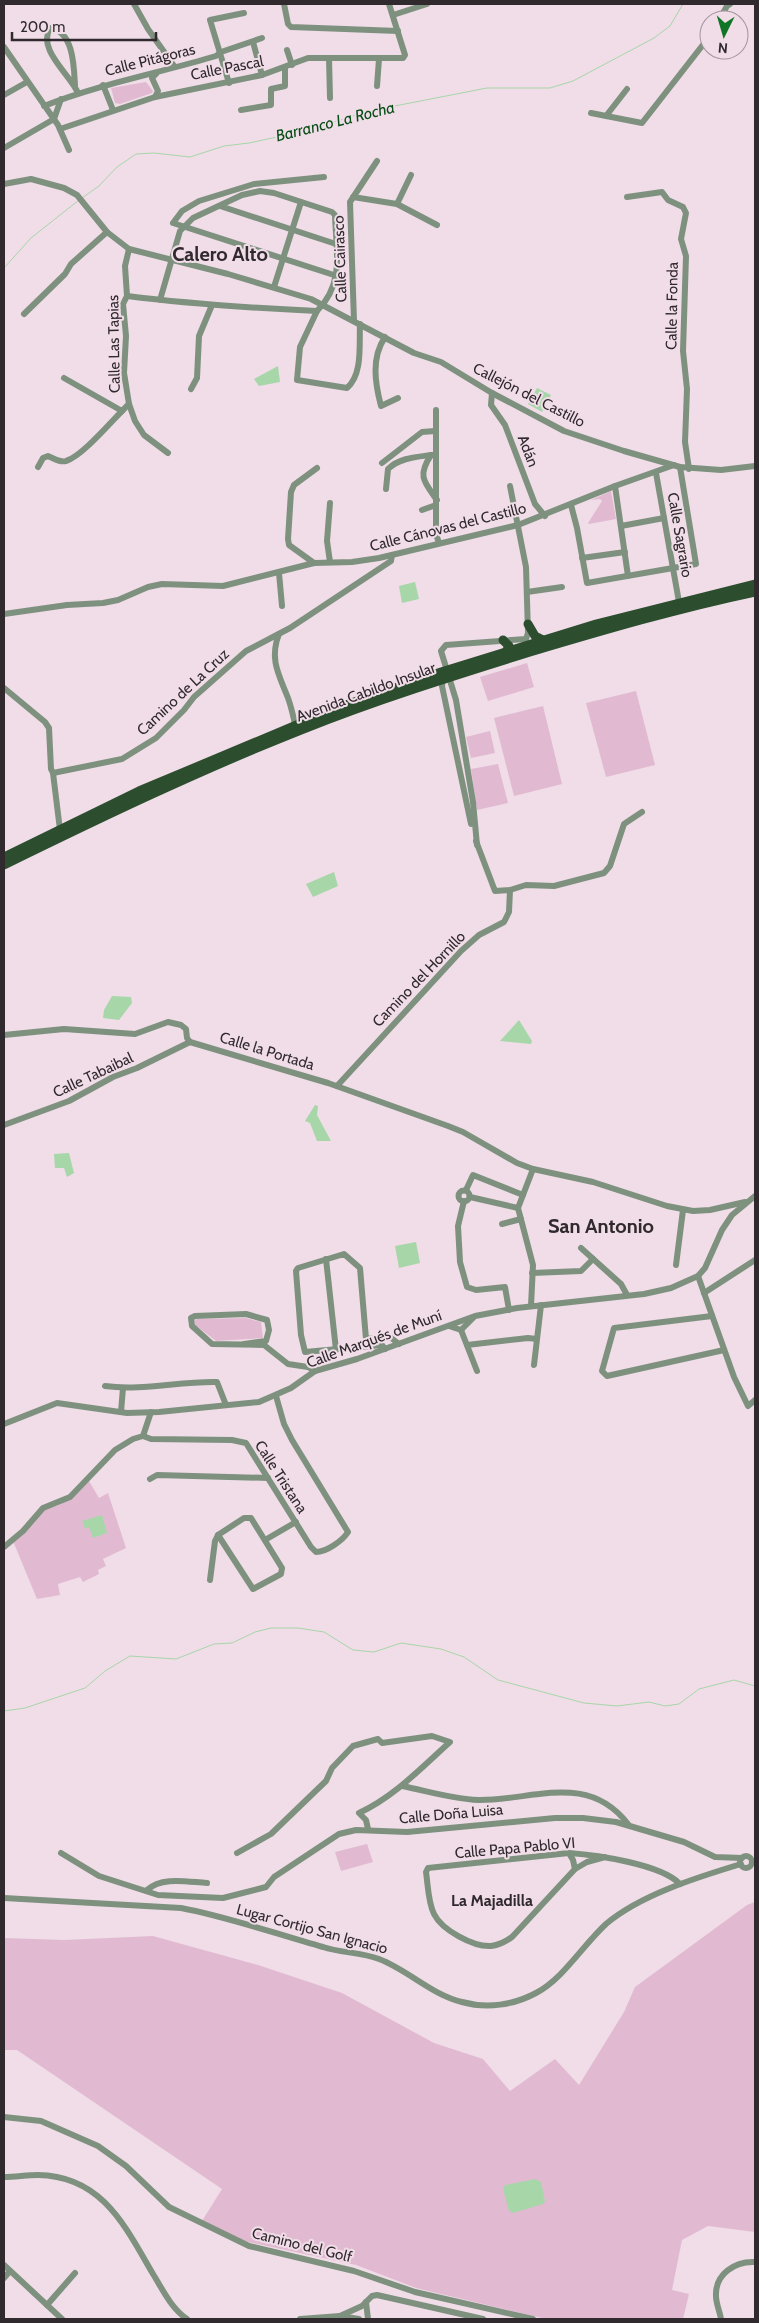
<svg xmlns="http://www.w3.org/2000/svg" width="759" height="2323" font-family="Cabin,sans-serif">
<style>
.green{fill:#e1bad2}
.water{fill:#a7d6a9}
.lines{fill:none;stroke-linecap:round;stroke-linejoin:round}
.stream{stroke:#a7d6a9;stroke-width:1}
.minor{stroke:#7e917f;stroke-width:6}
.major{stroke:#2c4e2e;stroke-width:9}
.labels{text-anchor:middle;stroke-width:4;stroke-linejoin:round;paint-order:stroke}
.street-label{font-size:15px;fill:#30292d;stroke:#f0dde8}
.water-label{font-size:16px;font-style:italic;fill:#074e16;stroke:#f0dde8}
.neighbourhood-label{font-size:16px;font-weight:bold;fill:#30292d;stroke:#f0dde8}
.district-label{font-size:20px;font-weight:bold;fill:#30292d;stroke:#f0dde8}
</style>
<rect width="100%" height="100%" fill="#f0dde8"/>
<g class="green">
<polygon points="146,82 153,91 152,93 120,104 115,103 111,88"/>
<polygon points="611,491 616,519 589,524 588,523 602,501 600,499 591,500"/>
<polygon points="527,663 534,687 488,701 480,677"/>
<polygon points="636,691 655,765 606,777 586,703"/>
<polygon points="543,706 562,784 514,796 494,718"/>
<polygon points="490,731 495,753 471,758 466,737"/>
<polygon points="498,764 508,803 477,810 471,769"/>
<polygon points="246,1318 261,1322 263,1338 216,1341 195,1325 194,1321 197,1319"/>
<polygon points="89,1481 99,1498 108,1493 126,1548 103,1559 106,1566 98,1570 99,1574 83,1582 80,1577 58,1584 60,1595 37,1599 13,1541 45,1509 59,1505"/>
<polygon points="367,1844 373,1862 341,1871 335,1852"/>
<polygon points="755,1902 755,2232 708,2226 682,2240 672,2290 689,2294 683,2319 546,2319 416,2288 356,2265 243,2241 202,2221 222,2189 17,2050 4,2050 4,1938 64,1940 153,1936 258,1965 342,1993 434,2043 483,2059 510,2091 555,2059 579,2085 624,2012 635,1987 747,1905"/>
</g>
<g class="water">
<polygon points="278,366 280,382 259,386 254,379"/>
<polygon points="537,388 551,395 542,412 528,404"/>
<polygon points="415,582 419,599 402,603 399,586"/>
<polygon points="334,872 338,886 313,897 306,884"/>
<polygon points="112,996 131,997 132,1003 119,1020 103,1018 104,1010"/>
<polygon points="519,1020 532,1041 531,1044 500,1041"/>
<polygon points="315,1105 318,1106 317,1115 331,1141 317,1141 310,1123 305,1121"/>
<polygon points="69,1153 74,1173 67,1177 64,1168 55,1168 54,1154"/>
<polygon points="416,1242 420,1263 399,1268 395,1246"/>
<polygon points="102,1515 107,1533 93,1538 89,1527 85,1529 82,1521"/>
<polygon points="535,2179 541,2182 545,2201 543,2204 513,2213 509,2211 503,2189 505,2185"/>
</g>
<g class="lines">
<g class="stream">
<polyline points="82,198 99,186 117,167 136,154 154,153 190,157 224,146 249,143 309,130 369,111 487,88 550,88 573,81 654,38 670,26 683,4"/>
<polyline points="4,268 31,238 79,200"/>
<polyline points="4,1711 25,1708 85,1688 105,1671 130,1656 176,1659 214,1644 232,1643 255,1632 271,1628 298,1628 324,1632 353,1650 374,1652 401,1643 441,1649 464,1657 498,1680 584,1703 617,1706 649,1702 665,1706 679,1704 699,1689 734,1680 755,1686"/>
</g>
<g class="minor">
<polyline points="134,4 148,29 174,66"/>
<polyline points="284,4 288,24 291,27 398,31"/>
<polyline points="393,15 427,4"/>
<polyline points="719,20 727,6 730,4"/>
<polyline points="253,42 262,75"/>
<polyline points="4,47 58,125 69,150"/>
<polyline points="287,50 292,65"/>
<polyline points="329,58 330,98"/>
<polyline points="229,83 210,20 244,13"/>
<polyline points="103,85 113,110"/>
<path d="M75,86c-1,-18 -1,-55 -25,-58 -13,22 20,46 28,65"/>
<polyline points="377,86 379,59"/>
<polyline points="4,95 27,82"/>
<polyline points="155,97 158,91 152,78 156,74"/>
<path d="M44,106c56,-22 115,-33 172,-50l5,-4 41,-14"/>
<polyline points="241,110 271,105 271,89 285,86 285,69"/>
<polyline points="591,113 642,123 709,37"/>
<polyline points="606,116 627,89"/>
<polyline points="60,129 155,97 262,75 308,58 403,58 405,55 389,4"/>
<polyline points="4,148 54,119 61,99"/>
<polyline points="324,177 254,184 199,201 182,211 173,223 337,276"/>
<polyline points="4,184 31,179 64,188 77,195 107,232 129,249 228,274 311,299 414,353 441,362 492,393 564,431 624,451 680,467 721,470 755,466"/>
<polyline points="353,197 397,204 437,225"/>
<polyline points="627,197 662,192 668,200 683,207 686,213 681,239 686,256 683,351 687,389 685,442 689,469"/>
<polyline points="397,204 411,175"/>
<polyline points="220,206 336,244"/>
<polyline points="129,249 125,266 127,296 123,304 126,336 124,373 129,404 135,421 144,435 168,453"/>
<polyline points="274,287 301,202"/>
<path d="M127,296c63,8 126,12 190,15 28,-28 19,-60 18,-96l-3,-3 -58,-19 -14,-2 -18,4 -49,23 -13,13 -20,69"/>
<path d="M317,311l-17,36 -3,33 50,8c16,-14 12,-43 13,-64"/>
<polyline points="24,314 65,274 71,264 107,232"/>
<polyline points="354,321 350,202 377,161"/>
<path d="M385,337c-14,21 -10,46 -4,69l17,-8"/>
<polyline points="64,378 122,411"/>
<polyline points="191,389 197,378 199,336 212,305"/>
<polyline points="492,393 491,405 505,425 535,504 545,516"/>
<polyline points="436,410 436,534 439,543"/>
<path d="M434,455h-3c-14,21 -7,27 6,45"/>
<polyline points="382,463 422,432 435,431"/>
<path d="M38,467l5,-9 5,-2c5,2 12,7 18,5 17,-5 48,-43 63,-57"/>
<polyline points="656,473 679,602"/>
<polyline points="615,486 628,576"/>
<path d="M386,489l2,-20c11,-11 28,-12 43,-14"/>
<polyline points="330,503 327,541 330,562"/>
<polyline points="571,505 577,528 587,583 696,564 680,467"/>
<polyline points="422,510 436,505"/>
<polyline points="621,526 664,518"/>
<polyline points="582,558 625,552"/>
<polyline points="314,563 289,545 288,539 291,492 294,485 317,468"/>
<polyline points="279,573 282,606"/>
<polyline points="527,592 562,587"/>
<polyline points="4,614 67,605 103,603 118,600 148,587 162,584 223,586 314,563 352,562 379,558 518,525 615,486 674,465"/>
<path d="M279,634c-10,25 0,41 9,64 3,8 5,17 7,26"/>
<polyline points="443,679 442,686 471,824"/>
<polyline points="4,688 45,722 49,728 51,769 53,773 60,830"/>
<polyline points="53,773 122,759 156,738 184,710 194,697 246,651 290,628 391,561 392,555"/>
<polyline points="476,841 495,891 510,890 526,885 554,886 604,873 610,866 624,824 642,812"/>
<polyline points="477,845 473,802 456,700 441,651 446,645 526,639 528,633 526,567 510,486"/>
<polyline points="4,1035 64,1029 135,1034 168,1022 181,1025 186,1029 187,1038 190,1042"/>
<polyline points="190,1042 328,1083 448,1126 463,1132 517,1163 533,1169 593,1182 667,1206 693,1211 710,1210 745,1202"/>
<polyline points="337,1086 461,951 479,935 504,922 509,912 510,890"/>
<polyline points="4,1125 69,1101 113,1077 137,1068 190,1042"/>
<polyline points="466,1190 473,1175 523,1195"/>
<circle cx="464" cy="1196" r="5.5"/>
<polyline points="470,1197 518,1208"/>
<polyline points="464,1201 458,1226 460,1262 467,1287 476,1290 505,1287 509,1310"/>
<polyline points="502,1224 521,1219"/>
<polyline points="581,1248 621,1284 627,1295"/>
<polyline points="326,1259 336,1350"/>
<polyline points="676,1265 683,1210"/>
<polyline points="532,1273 581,1271 593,1259"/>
<polyline points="698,1276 734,1377 748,1406 755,1400"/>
<polyline points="704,1293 755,1260"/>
<polyline points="531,1306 533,1265 518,1208 533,1169"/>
<polyline points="712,1316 614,1328 602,1371 607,1376 724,1350"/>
<polyline points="449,1326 461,1330 473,1318"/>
<polyline points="461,1330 477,1371"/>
<polyline points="244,1344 266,1341 269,1330 267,1320 246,1314 195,1316 191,1318 192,1326 212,1344 264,1345 288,1364 308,1367 315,1371"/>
<polyline points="467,1345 528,1338 537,1339"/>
<polyline points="385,1349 382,1345 305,1352 301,1335 296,1271 298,1268 344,1254 360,1268 366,1339 390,1337 399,1344"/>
<polyline points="534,1365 541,1305"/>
<path d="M105,1386c37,5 75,-5 112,-4l9,23"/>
<polyline points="121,1412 123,1388"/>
<polyline points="4,1424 57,1403 127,1413 159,1412 259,1402 291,1388 315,1371 357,1359 475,1316 517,1308 644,1294 671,1288 698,1276 705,1268 722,1230 732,1215 755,1196"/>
<path d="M143,1436l8,3 81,1 14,3 65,104 5,5c11,0 27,-12 32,-20l-56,-92 -8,-16 -8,-28"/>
<polyline points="143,1436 151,1412"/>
<polyline points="150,1479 157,1475 268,1478"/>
<polygon points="244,1518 251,1518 282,1568 281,1574 253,1589 218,1535"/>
<polyline points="265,1540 296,1522"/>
<polyline points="4,1547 23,1531 43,1508 70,1497 115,1450 133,1439 143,1436"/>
<polyline points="210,1580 215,1541 218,1535"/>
<path d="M402,1786c25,5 51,13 76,14 54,1 109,-29 150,24"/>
<polyline points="61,1853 99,1876 158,1895 223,1898 266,1887 274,1877 339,1834 356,1830 407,1832 555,1818 583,1818 616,1822 684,1842 715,1857 742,1858"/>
<path d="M237,1853l34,-19 55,-53 6,-13 21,-22 25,-7 4,4 50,-7 18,6c-29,26 -55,54 -91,71l7,7 2,9"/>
<polyline points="569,1853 573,1860 575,1869"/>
<circle cx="746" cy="1862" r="6"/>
<path d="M605,1857l-18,5 -12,7 -63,68c-7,5 -13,8 -21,9 -18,1 -49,-16 -57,-32 -6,-12 -6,-29 -8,-42l2,-4 141,-15c27,2 92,11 111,31"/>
<path d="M147,1890c15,-14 41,-8 60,-7"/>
<path d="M4,1898l177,10c48,9 95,26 142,39 18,6 38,5 56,12 29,11 53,36 83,43 25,7 52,3 74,-9 27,-14 47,-48 70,-69 34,-29 92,-47 135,-60"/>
<polyline points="4,2117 41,2121 98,2146 126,2166 169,2207 249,2246 354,2271 415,2292 533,2319"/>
<path d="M4,2177c11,0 23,-2 34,-2 64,1 87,51 115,99 10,16 18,34 34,45"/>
<polyline points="4,2265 62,2319"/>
<polyline points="4,2278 10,2271"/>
<polyline points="366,2302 368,2319"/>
<polyline points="47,2305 75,2273"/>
<polyline points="340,2316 362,2306 372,2296 377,2295 483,2319"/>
<polyline points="300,2319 340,2316 359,2319"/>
<path d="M721,2319c-1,-7 -5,-15 -5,-23 -1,-22 19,-35 39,-34"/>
</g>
<g class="major">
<polyline points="528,624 535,636 543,640"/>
<polyline points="503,640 509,646 506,652"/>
<polyline points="4,857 139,791 337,708 441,672 596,624 755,584"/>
<path d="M4,865c98,-48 196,-95 297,-135 75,-30 152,-54 229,-78 74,-22 149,-44 225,-60"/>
</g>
</g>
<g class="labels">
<g class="street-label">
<text transform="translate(150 60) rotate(-14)" y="5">Calle Pitágoras</text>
<text transform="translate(227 68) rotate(-11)" y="5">Calle Pascal</text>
<text transform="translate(340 259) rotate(-92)" y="5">Calle Cairasco</text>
<text transform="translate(672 306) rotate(-89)" y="5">Calle la Fonda</text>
<text transform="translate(114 344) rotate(-91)" y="5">Calle Las Tapias</text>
<text transform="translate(529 395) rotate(27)" y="5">Callejón del Castillo</text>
<text transform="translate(528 451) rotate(69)" y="5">Adán</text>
<text transform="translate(448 527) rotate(-14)" y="5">Calle Cánovas del Castillo</text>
<text transform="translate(680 535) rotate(80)" y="5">Calle Sagrario</text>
<text transform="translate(183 692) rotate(-43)" y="5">Camino de La Cruz</text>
<text transform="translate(366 692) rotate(-20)" y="5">Avenida Cabildo Insular</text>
<text transform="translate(419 979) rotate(-46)" y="5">Camino del Hornillo</text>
<text transform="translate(267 1051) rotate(17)" y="5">Calle la Portada</text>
<text transform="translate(93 1075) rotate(-25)" y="5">Calle Tabaibal</text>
<text transform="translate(374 1339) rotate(-20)" y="5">Calle Marqués de Muní</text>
<text transform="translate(281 1477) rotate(57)" y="5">Calle Tristana</text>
<text transform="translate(451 1814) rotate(-5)" y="5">Calle Doña Luisa</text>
<text transform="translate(515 1848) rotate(-5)" y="5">Calle Papa Pablo VI</text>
<text transform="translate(312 1929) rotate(15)" y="5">Lugar Cortijo San Ignacio</text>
<text transform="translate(302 2245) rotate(14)" y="5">Camino del Golf</text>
</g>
<g class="water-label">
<text transform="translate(335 121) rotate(-14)" y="6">Barranco La Rocha</text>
</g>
<g class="neighbourhood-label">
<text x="492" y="1906">La Majadilla</text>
</g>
<g class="district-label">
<text x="220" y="261">Calero Alto</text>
<text x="601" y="1233">San Antonio</text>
</g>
</g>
<rect width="759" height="2323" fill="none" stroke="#30292d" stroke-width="10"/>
<g transform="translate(724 35) rotate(185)"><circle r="24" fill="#f0dde8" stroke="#a3959d"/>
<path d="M0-4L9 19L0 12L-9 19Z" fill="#107526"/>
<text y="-8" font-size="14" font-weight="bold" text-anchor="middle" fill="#30292d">N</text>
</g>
<path d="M12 32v8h144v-8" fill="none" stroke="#30292d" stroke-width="2.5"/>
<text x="20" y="32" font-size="15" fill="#30292d" stroke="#f0dde8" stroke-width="4" paint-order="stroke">200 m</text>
</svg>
